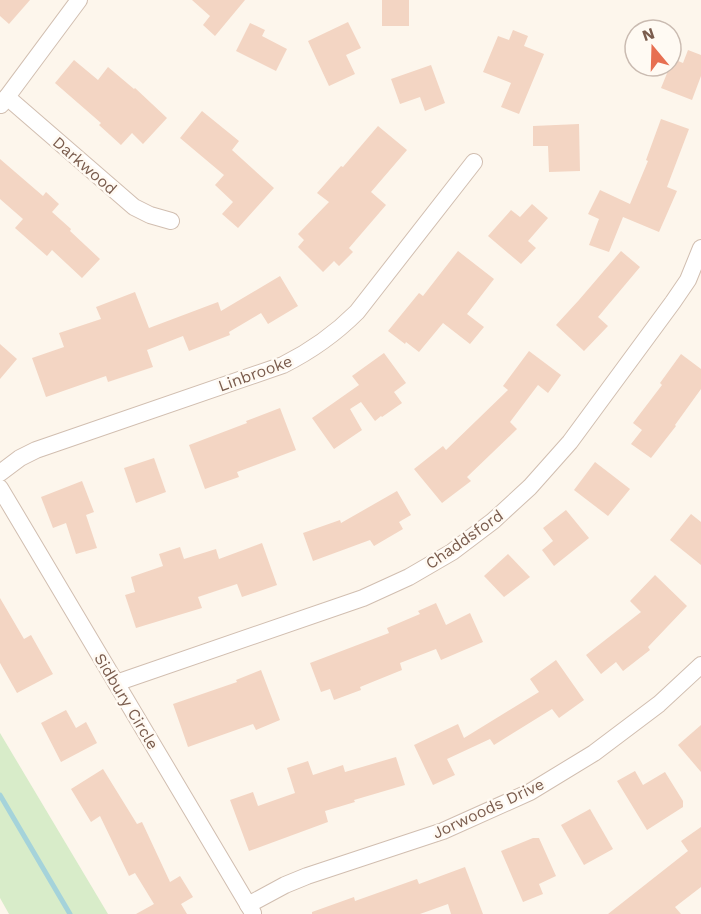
<svg xmlns="http://www.w3.org/2000/svg" width="701" height="914" font-family="'Work Sans',sans-serif">
<style>
.green{fill:#d8ecc9}
.lines{fill:none;stroke-linecap:round;stroke-linejoin:round}
.stream{stroke:#a5d3da;stroke-width:5}
.building{fill:#f3d5c3}
.street-casing{stroke:#d1beb0;stroke-width:18}
.street{stroke:#fff;stroke-width:16}
.labels{text-anchor:middle;stroke-width:5;stroke-linejoin:round;paint-order:stroke}
.street-label{font-size:16px;fill:#7a5c4d;stroke:#fffaf3}
</style>
<rect width="100%" height="100%" fill="#fdf6ec"/>
<polygon class="green" points="0,733 108,914 9,914 0,898"/>
<g class="lines">
<polyline class="stream" points="0,795 70,914"/>
</g>
<g class="building">
<polygon points="0,0 30,0 9,24 0,16"/>
<polygon points="192,0 245,0 215,36 203,25 210,16"/>
<rect x="382" y="0" width="27" height="26"/>
<polygon points="348,22 361,48 346,55 355,74 329,86 308,41"/>
<polygon points="250,23 265,30 262,36 287,49 276,71 236,51"/>
<polygon points="513,30 528,36 524,46 544,54 519,114 501,107 511,83 483,72 498,36 509,40"/>
<polygon points="688,50 701,55 701,76 692,100 661,88 670,66 671,66 673,59 683,63"/>
<polygon points="74,60 98,80 108,67 134,89 135,88 167,118 143,144 132,133 121,145 99,125 101,123 55,83"/>
<polygon points="431,65 445,103 425,111 420,97 400,104 391,79"/>
<polygon points="202,111 239,141 232,150 274,188 238,228 222,214 233,202 215,185 224,175 180,138"/>
<polygon points="661,119 689,129 667,187 677,191 659,232 623,217 609,252 589,245 599,219 588,214 600,190 630,204 648,161 646,160"/>
<polygon points="579,124 580,171 549,172 548,146 533,146 533,126"/>
<polygon points="378,126 407,150 371,192 386,205 349,248 353,252 339,266 334,261 323,272 298,247 304,240 298,234 329,202 317,193 341,166 343,167"/>
<polygon points="0,159 43,196 46,192 59,204 52,212 71,229 70,231 100,259 82,278 52,250 47,256 15,228 23,219 0,199"/>
<polygon points="532,204 548,218 528,241 536,248 521,264 488,236 511,210 520,217"/>
<polygon points="458,251 494,279 467,314 484,327 470,344 443,323 419,352 406,342 405,344 388,331 419,293 423,296"/>
<polygon points="621,251 640,267 598,317 608,326 584,351 556,325 579,300"/>
<polygon points="280,276 298,306 268,324 261,313 229,332 230,335 189,351 183,336 147,350 153,367 108,382 106,376 46,397 32,358 64,347 59,333 101,319 96,307 135,292 149,328 218,302 221,311"/>
<polygon points="0,344 17,359 0,379"/>
<polygon points="529,351 561,375 548,393 538,385 510,422 517,429 467,477 471,481 442,503 414,469 443,446 446,450 508,390 503,386"/>
<polygon points="384,353 406,383 394,392 402,403 382,417 381,416 375,421 361,402 350,409 362,430 334,449 312,418 359,385 352,376"/>
<polygon points="681,354 701,369 701,389 675,425 676,426 651,458 631,444 642,430 633,423 662,385 660,383"/>
<polygon points="280,408 296,450 237,472 239,477 205,489 189,445 247,423 246,421"/>
<polygon points="154,458 166,492 136,503 124,468"/>
<polygon points="595,462 630,489 608,516 574,490"/>
<polygon points="82,481 94,512 86,515 97,548 76,554 66,523 53,528 41,497"/>
<polygon points="397,491 411,515 399,522 403,529 374,546 370,540 313,561 303,533 340,520 341,523"/>
<polygon points="566,510 589,538 554,566 542,550 553,541 543,528"/>
<polygon points="691,514 701,522 701,565 670,540"/>
<polygon points="262,543 277,585 242,597 237,584 198,597 202,608 136,628 125,595 135,592 131,577 163,566 159,554 180,547 184,559 216,549 219,559"/>
<polygon points="508,554 530,577 504,597 484,576"/>
<polygon points="655,575 687,606 648,647 650,650 623,671 616,662 601,674 586,655 641,612 630,601"/>
<polygon points="0,598 24,639 31,635 53,674 17,693 0,663"/>
<polygon points="436,603 446,625 470,613 483,642 441,660 436,649 400,663 402,670 360,687 361,690 334,700 330,689 321,692 310,663 389,633 387,628 420,614 418,611"/>
<polygon points="556,660 584,700 559,718 552,709 494,745 490,739 447,759 455,775 433,785 414,745 458,724 464,738 539,692 530,679"/>
<polygon points="261,670 280,720 256,730 253,724 188,747 173,704 237,682 236,680"/>
<polygon points="66,710 76,728 86,722 97,743 61,762 41,723"/>
<polygon points="701,725 701,772 678,745"/>
<polygon points="396,757 405,785 354,800 355,802 325,811 328,822 249,851 230,800 253,792 258,806 295,793 287,768 308,761 313,775 343,765 345,772"/>
<polygon points="103,769 137,824 142,822 170,882 180,876 193,897 181,904 187,914 136,914 154,904 135,873 129,876 100,816 91,822 71,789"/>
<polygon points="635,771 643,785 665,772 683,801 683,807 647,830 617,781"/>
<polygon points="590,809 613,849 584,865 561,825"/>
<polygon points="701,827 701,887 675,907 681,914 608,914 688,851 681,841"/>
<polygon points="533,838 539,838 556,876 539,884 543,894 523,902 501,851"/>
<polygon points="465,867 483,914 451,914 448,904 420,914 312,914 312,912 354,897 355,901 417,879 419,884"/>
</g>
<g class="lines">
<defs>
<g id="street">
<polyline points="7,97 134,207 150,215 171,221"/>
<polyline points="1,105 79,0"/>
<path d="M0,473l20,-15 16,-8 247,-85c28,-14 51,-30 74,-53l117,-150"/>
<polyline points="0,488 253,913"/>
<polyline points="116,683 363,598 409,577 452,552 493,521 530,487 570,442 673,302 688,280 701,248"/>
<polyline points="248,905 285,885 307,876 443,831 530,792 594,753 659,704 701,665"/>
</g>
</defs>
<use href="#street" class="street-casing"/>
<use href="#street" class="street"/>
</g>
<g class="labels">
<g class="street-label">
<text transform="translate(85 165) rotate(41)" y="6">Darkwood</text>
<text transform="translate(255 373) rotate(-20)" y="6">Linbrooke</text>
<text transform="translate(464 539) rotate(-35)" y="6">Chaddsford</text>
<text transform="translate(127 701) rotate(59)" y="6">Sidbury Circle</text>
<text transform="translate(488 808) rotate(-25)" y="6">Jorwoods Drive</text>
</g>
</g>
<g transform="translate(653 48) rotate(341)"><circle r="28" fill="#fffaf3" stroke="#cabbb1" stroke-width="1.5"/>
<path d="M0-4.5L10 22L0 15L-10 22Z" fill="#e76f51"/>
<text y="-9" font-size="16" font-weight="bold" text-anchor="middle" fill="#7a5c4d">N</text>
</g>
</svg>
